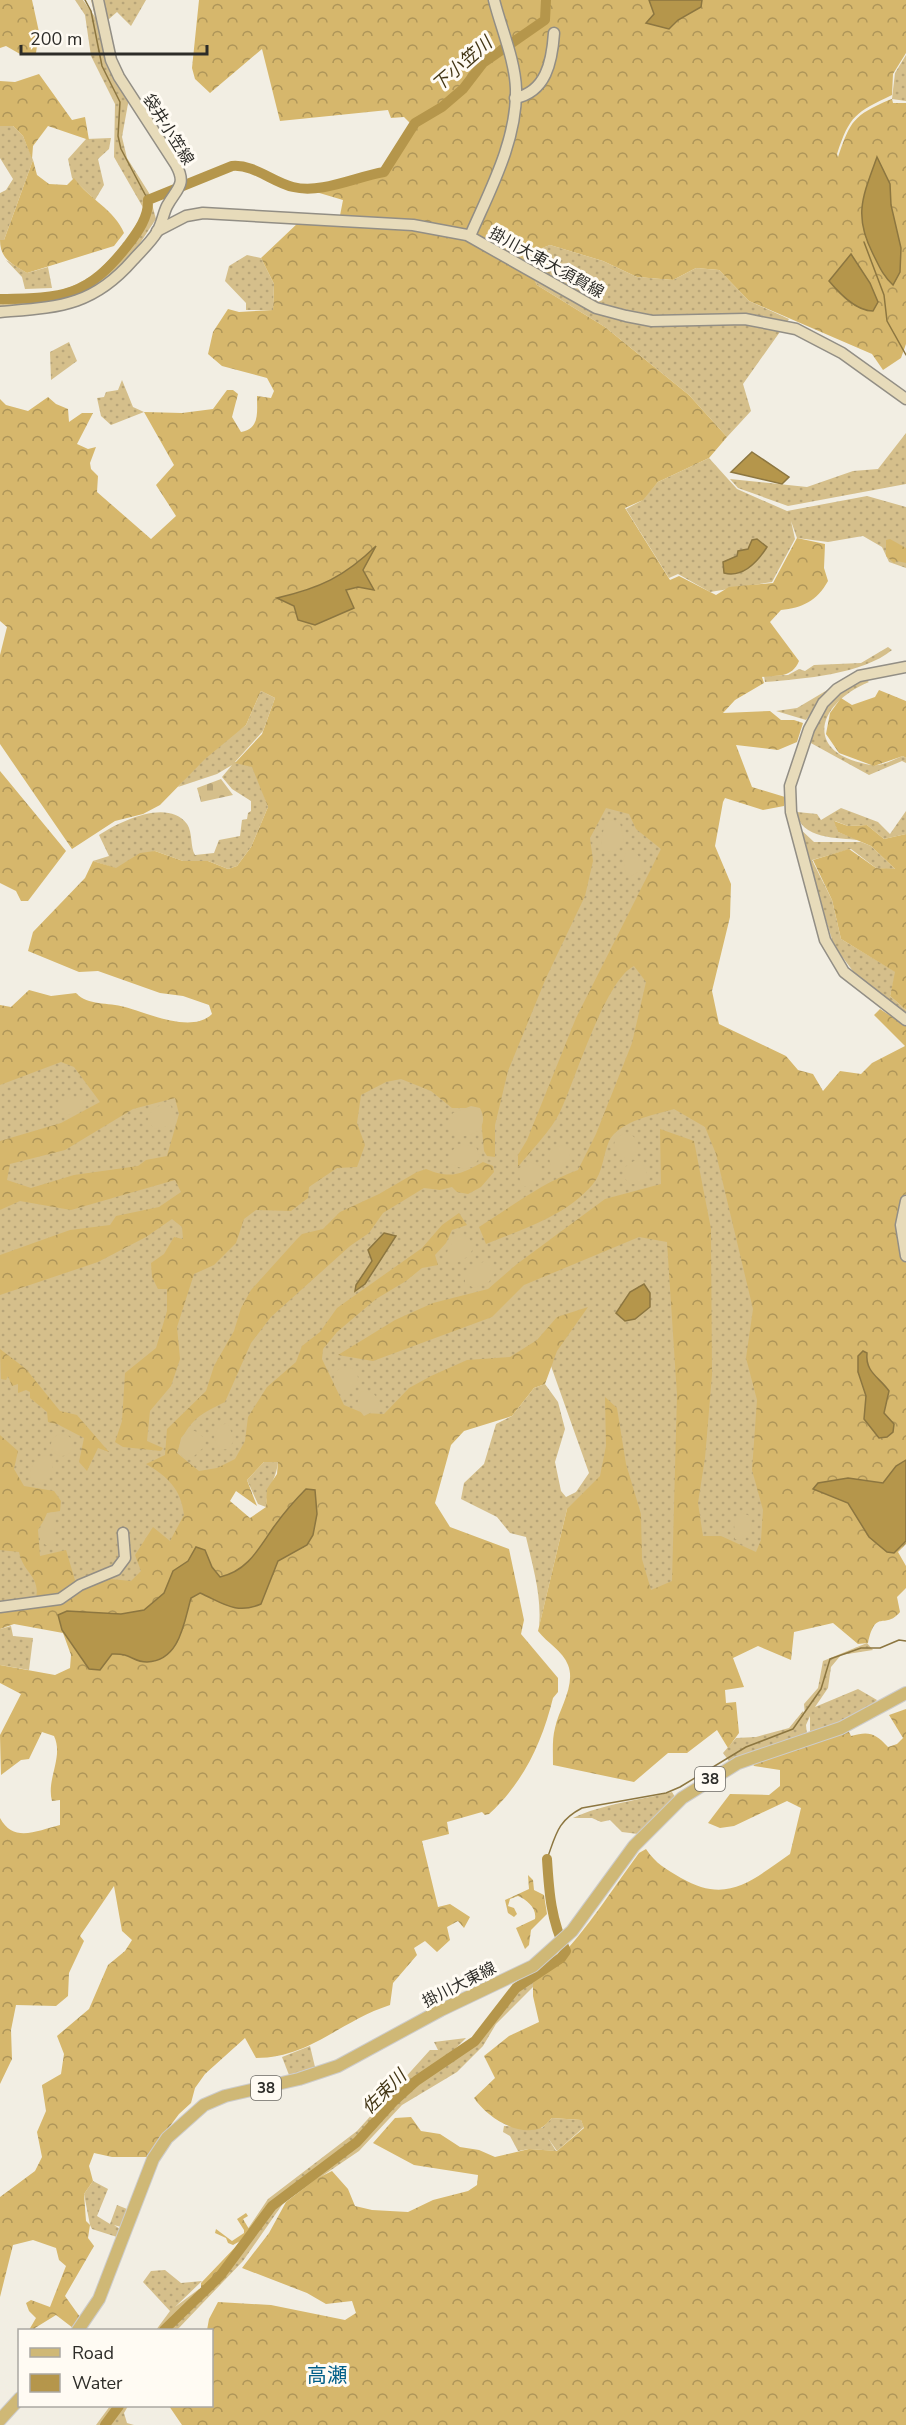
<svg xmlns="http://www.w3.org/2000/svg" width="906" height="2425" font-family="'Nunito Sans','Noto Sans JP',sans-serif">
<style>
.grass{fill:url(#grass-dots)}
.forest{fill:url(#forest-crowns);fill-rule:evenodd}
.cemetery{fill:url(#cemetery-stones)}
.pitch{fill:#d5bf8b}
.water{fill:#b5964b;stroke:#8c7640;stroke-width:1.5}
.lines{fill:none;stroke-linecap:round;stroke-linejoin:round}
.stream{stroke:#8c7640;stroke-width:1.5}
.river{stroke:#b5964b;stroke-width:10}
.secondary-casing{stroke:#928e85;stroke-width:13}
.primary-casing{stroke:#cdcccb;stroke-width:14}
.secondary{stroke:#e7dbba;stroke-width:10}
.primary{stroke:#cfb876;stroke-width:12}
.labels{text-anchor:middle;stroke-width:6;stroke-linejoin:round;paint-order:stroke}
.shield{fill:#fffbf3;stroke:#6c6a65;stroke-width:1.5}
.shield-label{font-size:15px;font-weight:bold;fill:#2d2c28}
.street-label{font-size:16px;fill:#2d2c28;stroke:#fffbf3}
.water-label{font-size:18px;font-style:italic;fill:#433615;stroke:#fffbf3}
.quarter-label{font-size:20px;fill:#005e88;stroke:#fffbf3}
</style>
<defs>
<pattern id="grass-dots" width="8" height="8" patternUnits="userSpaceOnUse" patternTransform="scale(1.5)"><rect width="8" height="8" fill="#d5bf8b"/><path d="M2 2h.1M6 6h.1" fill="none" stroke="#b7a478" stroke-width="1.8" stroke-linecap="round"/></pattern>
<pattern id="forest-crowns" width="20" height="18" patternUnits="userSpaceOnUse" patternTransform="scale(1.5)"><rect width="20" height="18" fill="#d6b76c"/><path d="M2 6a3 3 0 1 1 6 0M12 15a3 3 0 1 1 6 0" fill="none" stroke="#ae9559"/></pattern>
<pattern id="cemetery-stones" width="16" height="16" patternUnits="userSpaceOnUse" patternTransform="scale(1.5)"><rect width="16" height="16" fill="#d5bf8b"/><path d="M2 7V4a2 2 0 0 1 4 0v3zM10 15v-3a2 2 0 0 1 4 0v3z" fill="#b7a478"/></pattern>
</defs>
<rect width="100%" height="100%" fill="#f2eee3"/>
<g class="grass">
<path d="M75,0h8l12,17 -4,-17h55l-15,26 -14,-14 -16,14 28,72 -7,39 5,21 22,35 7,26c-14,20 -28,47 -48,63 -28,22 -73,22 -108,25v-12c14,-1 28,0 42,-1 54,-7 75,-41 103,-83l-31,-54 1,-53 -24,-48 -6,-41z"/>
<polygon points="906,55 906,101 892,99 895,73"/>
<polygon points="0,126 13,126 23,136 33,160 4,240 0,240 0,193 6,190 13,179 0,158"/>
<polygon points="111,138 109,149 98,159 104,185 95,200 72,178 68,159 86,139"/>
<polygon points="550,245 603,261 637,277 673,280 696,268 719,270 749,301 789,319 743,384 751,411 727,437 689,395 605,327 537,285 521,256"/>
<polygon points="247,255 261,258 274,284 273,310 246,310 246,303 225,281 229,266"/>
<polygon points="6,260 27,273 48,267 52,288 25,289 22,277"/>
<polygon points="69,342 77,361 51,380 50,352"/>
<polygon points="122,380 133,407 144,412 111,425 101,416 97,398 104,397 106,392 118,390"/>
<polygon points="906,433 906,484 788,506 738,488 730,479 807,487 853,471 878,469"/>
<polygon points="709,458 737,489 787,511 867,496 906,507 906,568 889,562 882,547 863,536 828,542 797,538 791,521 795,539 772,582 710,592 678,574 669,578 626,509 641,501 658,482"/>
<path d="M888,647l4,3c-29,24 -89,29 -127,32l-1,-6 24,-1 11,-6 6,2 9,-6 47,-2z"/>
<path d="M865,679l4,3c-55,23 -65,73 3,83 9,2 22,-6 31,-9l3,2v5l-4,-2 -33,14 -60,-33c13,-33 23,-47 56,-63z"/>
<polygon points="829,689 806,720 776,711 797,708"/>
<path d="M261,691l14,7 -12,33 -28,31 19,5 14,40 -17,40 -14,19 -9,3 -20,-8h-25l-28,-10 -38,18 -24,-8 16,-5 -10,-21c21,-14 69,-37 88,-11 6,9 3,23 8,31l19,-2 5,-13 21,-4 2,-16 5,-1 1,-6 3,-2v-10l-19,-12 -10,-12 10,-12 -15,9 -39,13 25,-31 43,-31z"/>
<path d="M598,772l78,79 67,319 29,394 -124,39 -81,-94 -28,118c3,-30 -6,-60 -13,-90l-16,-4 -13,-16 -36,-18 3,-16 20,-19 12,-40 16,-8 22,-28 11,-4 13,18 7,27 -10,33 6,29 5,6 10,-5 13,-19 -38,-107 -172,76 -84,-51 -148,204 -147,31v-567l23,-17 185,57z"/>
<path d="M841,808l37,14 12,12 16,-23v23l-22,5 -17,-14 -19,1 -13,-5 3,11 21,8c-20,-2 -60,-1 -62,-28l20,2 4,6z"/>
<polygon points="797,826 814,842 861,842 871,846 896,870 876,868 851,849 812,860 832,900 841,939 896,972 890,996 906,1010 906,1016 886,998 859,979 834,946"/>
<path d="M264,1462h14c-2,19 -11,24 -12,45l-8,-3 -11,-24z"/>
<polygon points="11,1626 13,1636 33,1638 29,1670 0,1665 0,1629"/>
<path d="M867,1643l6,7 -32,5 -10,12 -3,21 -13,19 43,-18 19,11c-15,18 -45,24 -67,32v-16l-4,9 1,10 -78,26 -6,-8 13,-15 20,-1 33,-9 14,-17 2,4 -1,-11 14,-16 5,-27z"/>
<path d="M672,1792l3,5 -37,37 -16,-2 -12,-12 -9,2 -9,-4h-19c29,-14 67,-18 99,-26z"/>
<path d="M566,1948l-17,23 -53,53 -13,22 -26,26 -55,33 -43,46 -75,51 -41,59 -66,69h-21l14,-19 -27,-29 8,-11 14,-1 16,13 21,-2 -27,26 24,-18h8l61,-90 89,-68 73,-81h8l-4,-8 32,-4 -19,19c38,-7 50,-48 73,-75 4,-4 40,-31 46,-34z"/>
<polygon points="310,2046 315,2067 289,2075 282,2057"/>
<polygon points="552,2118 581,2120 584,2127 557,2151 548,2138 556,2151 529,2149 518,2151 510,2136 503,2132 504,2126 542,2128"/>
<polygon points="93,2181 108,2189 97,2216 110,2224 117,2205 127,2209 121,2227 114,2225 120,2229 117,2237 92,2229 90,2225 84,2194"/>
<polygon points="110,2406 128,2406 124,2413 127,2423 134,2425 96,2425"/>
</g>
<g class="forest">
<polygon points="0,0 32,0 39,32 36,53 20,54 6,46 0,48"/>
<path d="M199,0h707v53l-13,21 -1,21c-37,18 -42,20 -55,59l1,3c13,-37 15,-41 51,-57l3,-1 1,4h13v241l-5,14 -18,12 -11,-16 -123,-53 -30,-31 -23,-2 -23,12 -36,-3 -34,-16 -53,-16 -28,11 15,29 68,42 84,68 38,42 -18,21 -51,24 -15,18 -18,8 45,72 9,-4 37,19 13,-8 44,-4 24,-45 28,6 -1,24 4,13c-11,20 -26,27 -47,29l-11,12 29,39c-7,17 -21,14 -37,16l2,6 -29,17 -12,13 47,-2 11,9h13l9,3 -6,19 -19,8 -42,-5 16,42 33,10 -1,9 -21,4 -38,-12 -2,4 -8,44 16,38 -1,33 -18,74 7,33 67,32 12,14 15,4 10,17 17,-20 21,3 11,-11 33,-17 -31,-31 6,-6 26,17v518l-8,8 8,14v22l-9,9 3,15c-16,19 -24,-5 -32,31l-10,1 -25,-21 -39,9 -3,28 -33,-14 -25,12 11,29 -19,3 1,13 10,-1 3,31 -11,15 -11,-18 -30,23h-19l-34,29 -81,-17c0,-12 -1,-26 2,-37 4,-19 21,-43 13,-63 -5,-14 -21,-22 -30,-34l29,-122 33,-33 6,-30 -1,-49 12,11 9,56 15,50 1,45 9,31 21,-9 5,-186 -10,-153 -28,-5 -115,48 -32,32 -119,44 -35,-6 57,-35 38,-17 55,-14 29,-25 88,-65 56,-15 -1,-55 34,12 17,88 1,146 -7,83 -7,45 5,33h18l35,16 5,-12 2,-30 -11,-40 5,-70 -11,-42 7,-49 -37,-155 -11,-27 -31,-18c-20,6 -55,12 -65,32 -6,14 -6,31 -16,43 -27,32 -70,45 -107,60l-7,-17c32,-20 64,-45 99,-57l18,-36 36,-91 14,-61 -12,-16c-29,14 -59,115 -74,146 -9,19 -29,38 -42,55v-12l9,-15 49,-122 85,-169 -25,-20 -7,-15 -23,-6 -16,30 3,23 -8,35 -39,82 -38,93 -13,54v32l-8,-1 -3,-5 -4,-43h-28l-21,-17 -30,-12 -15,3 -25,13 -4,28 8,22 -8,22 -20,1 -28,19 -1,11 -17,13 -35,-1 -12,9 -8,24 -22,22 -20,9 -17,53 3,32 -9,27 -21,25 -3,30 16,7 -2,3 -38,-4 -8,-5 7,-21 3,-48 31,-25 11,-37v-22h-9l-6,-12 -1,-14 13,-9 10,-17 9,2 -1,-12 -10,-8 -26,18 -48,25 -98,33v-40l70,-25 40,-5 6,-9 43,-9 22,-15 -6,-12 -104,30 -51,-9 -20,9v-69l61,-18 39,-21 -26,-35 -13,-5 -61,23v-80l11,2 18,-17 22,6 25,-3c12,13 32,9 49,14 22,6 67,27 87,7l-3,-9 -26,-9 -23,-3 -62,-22 -19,1 -51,-21 5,-19 52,-54 8,-17 23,7 24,-15 15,-2 28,10h25l20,8 9,-3 14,-19 17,-40 -16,-40 -17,-4 27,-29 13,-36 -14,-7 -15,34 -41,34 -45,46 -17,9 -28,7 -43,28 -72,-105v-89l7,-28 -7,-6v-222l6,6 22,6 20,-14 8,7 12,5 1,13 13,-9h11l-16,31 11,5 8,-2 -6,16 1,6 7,7 -1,16 54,47 25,-23 -20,-31 18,-20 -30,-53 38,1 31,-4 14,-19h6l5,4 -6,23 9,15c19,-3 16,-20 16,-36l14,2 3,-7 -7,-13 -45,-12 -14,-12 5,-22 15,-23 11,3 34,-2 1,-26 -13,-26 38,-36 39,4 5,-26 -27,-8 73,-22 24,-44 -9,-9 -13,1 -3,-8 -108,11 -18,-72 -52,44 -15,-14 -3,-11zM175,1098l4,16 -12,42 -21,4 -8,6 -64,9 -43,13 -24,-8 3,-16 55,-14 68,-41z"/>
<polygon points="39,74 72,120 85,117 89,140 48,126 33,146 32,159 23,136 13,126 0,126 0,81 15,82"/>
<path d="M33,160l4,15 12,9 18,1 7,-7c15,21 41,32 50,55l-10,13 -87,27c-15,-9 -27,-14 -27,-33h4z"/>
<polygon points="890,539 906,548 906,563 897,561 894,563 886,556 886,540"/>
<polygon points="879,690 906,701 906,758 903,756 874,766 839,753 826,734 830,713 841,698 852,705 875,697"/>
<polygon points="0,771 66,851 28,901 21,901 16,891 0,883"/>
<polygon points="834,821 848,826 867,825 884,839 906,834 906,1010 890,996 895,972 841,939 832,900 813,860 849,849 876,868 895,869 871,846 838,832"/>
<path d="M483,1162l10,4 1,6 -13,15 -13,7 -11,-2 -5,-5 -12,3 -16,-2 -41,25 -14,20 -19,13 -79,71 -20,26 -26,59c-29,14 -38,20 -48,51l22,18 18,-3 18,-9 10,-18 3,-24 19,-30 29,-25 6,-16 18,-14 17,-24 85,-60 20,-23 17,-12 8,12 -15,5 -6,13 -11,12 3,10 -16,3 -16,13 -30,18 -39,33 -14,17 -1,10 22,46 19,8 21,1 25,-26 22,-12 36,-16 43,-3 27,-17 20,-23 31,-10 -31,44 -12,33 -11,4 -22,28 -48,15 -13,14 -16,58 15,24 59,22 15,71 -3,14 37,44v14l-5,6c-11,45 -30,85 -64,116l-4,1 -3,-3 -35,10 2,12 -27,7 16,66 12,-3 20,13 -6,11 -6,-7 -11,6 3,13 -13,12 -12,-11 -11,7 3,7 -24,28 -3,22c-50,16 -80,53 -134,53l-11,-20 -40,36 -10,14 -4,15 -12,11 -32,43h-35l-18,-4 -5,13 4,15 -9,13 2,27 4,4 -2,13 6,8 -29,50 15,21 -7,11 -17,-13 -21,13v2h-6l7,-12 -7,-7 -3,-8 5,-3 19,7 16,-41 -7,-6 -3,-12 -23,-8 -20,5 -13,52v-100l35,-26 7,-14 -5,-25 9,-21 -4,-26 19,-11 3,-20 -7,-18 32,-27 19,-44 17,-14 7,-11 -10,-9 -8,-45 -34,50 4,5 -15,32 -1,23 -12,10 -40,-1 -5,25 1,29 -12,25v-266c14,26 38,12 60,7v-25l-8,1c-6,-22 12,-44 2,-65l-12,-4 -13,27 -8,1 -20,15 -1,-40 21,-41 -21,-11v-18l55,10 15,-7 1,-13 -8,-22 -49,-9 -14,5v-23h34c10,-30 -10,-30 -15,-54l-19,-2v-115l18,16 -4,18 10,17 30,5 7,10 -1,10 -12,2 -10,17 2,26 26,-6 11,37 13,-10 41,4 10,-10 -6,-16 18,-28 17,14 14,-26c-3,-26 -16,-38 -38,-51l19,-9 2,-26 39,-38 8,-25 20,-35 7,-23 10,-18 46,-51 5,-5 21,-5 17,-17 39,-18 38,-22 9,-3c24,10 34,6 57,-7zM264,1462h14l-1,12 -10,15 -1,18 -16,11 -20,-17 6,-10 21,15 -10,-26z"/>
<polygon points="0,1349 26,1369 60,1411 77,1415 109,1452 98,1448 87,1471 79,1462 84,1438 57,1424 48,1422 47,1412 30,1398 30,1392 26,1390 18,1393 18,1384 12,1386 8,1376 6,1380 1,1379"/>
<path d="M906,1709v716h-724l-13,-19h43v-76h-5l2,-11 9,-17 53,3 74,15 11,-7 -4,-12 -26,3 -19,-11 -65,-25 27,-35 17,-31 30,-23 16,-8 16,18 7,17 17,4 36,2 25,-12 35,-9 9,-6 1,-10 -64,-10 -41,-22 22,-25 16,-1 10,14 19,3 20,13 19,3 16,7 34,-8 28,2 27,-23 -3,-8 -29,-2c-3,3 -7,8 -11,10 -24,9 -54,-11 -67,-30l21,-20 -11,-22 25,-20 30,-14 -6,-26v-13c43,-36 73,-85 106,-130l7,-4c10,15 20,20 35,29 47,27 71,2 109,-24l11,-46 -14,-7 -53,25 -14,2 -12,-5 22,-29 39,1 11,-9v-16l-26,-4 -2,-3 96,-33 3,6c18,-5 24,-3 37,11l9,-3 6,-6 -14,-23z"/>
<path d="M528,1875l5,5 1,10 10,5 3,19 -16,16 -2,15 -4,4 -9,-21 19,-9c2,-11 -8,-19 -17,-23l-8,3 -2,7 6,2 3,6 -3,3 -6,-4 -3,-13 24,-11z"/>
<path d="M246,2213l2,3 -5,3 6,10 7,-10h3c-11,26 -33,50 -53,69l-5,-1v-4l41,-43 -9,5 -5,-2 -2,-5 -11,-5 1,-4 16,12 12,-8v-3l-7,-11z"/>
</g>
<polygon class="cemetery" points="221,779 233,795 201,802 197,788"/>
<g class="pitch">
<polygon points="612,820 620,823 624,840 616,851 606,852 602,849 601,841 605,823"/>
<polygon points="633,850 640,858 643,869 630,877 626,874 623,860 626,851"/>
<path d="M77,1098l6,2v6c-7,11 -19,12 -27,1l4,-8z"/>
<path d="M167,1103l4,3 4,12 -7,8 -14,3 -6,-9c2,-11 9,-14 19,-17z"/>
<path d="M471,1106l9,2c9,17 -3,29 -20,28l-10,-10 -1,-7 4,-6z"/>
<circle cx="626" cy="1146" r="12"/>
<polygon points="459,1144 476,1147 480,1157 473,1167 464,1169 450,1164 450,1153"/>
<polygon points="564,1145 571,1148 569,1160 558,1170 551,1171 549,1155 555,1147"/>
<polygon points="634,1161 642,1162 649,1178 641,1184 631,1184 624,1178 625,1167"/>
<path d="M530,1162l10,4 1,11c-6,6 -12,12 -20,8l-3,-16z"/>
<path d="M461,1234l7,3 6,10 -5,9 -18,10c-10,-12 0,-24 10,-32z"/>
<polygon points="485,1261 495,1273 489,1282 474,1288 465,1283 465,1271"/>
<circle cx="346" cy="1379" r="12"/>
<path d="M362,1391c10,0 16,4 17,14l-3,5 -12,6c-8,-9 -8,-15 -2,-25z"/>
<polygon points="228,1423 234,1440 229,1449 219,1450 214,1438 218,1426"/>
<polygon points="195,1431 203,1437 203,1448 193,1457 185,1459 178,1452 181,1438 186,1432"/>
<circle cx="62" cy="1445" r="11"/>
<path d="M47,1455l6,5c0,12 -2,23 -16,24l-6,-6 -1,-8 8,-13z"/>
<polygon points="56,1512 54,1544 46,1545 40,1540 39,1532 47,1513"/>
<polygon points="740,1512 750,1516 752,1526 744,1538 739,1540 735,1539 734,1521"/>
</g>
<g class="water">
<polygon points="649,0 702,0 701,7 678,20 669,29 646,23 654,14"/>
<path d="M877,157l13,27 1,21 10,43 -1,24 -7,13c-10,-9 -14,-19 -20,-31 -20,-39 -10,-58 4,-97z"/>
<path d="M851,254l19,29 8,19 -5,9c-17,0 -33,-17 -44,-30z"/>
<polygon points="752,452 789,477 782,484 731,472"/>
<path d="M757,539l10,8c-9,14 -24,31 -43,26l-1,-11 14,-6 1,-5 10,-2 4,-9z"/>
<path d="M376,546l-13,24 11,20 -16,-3 -12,3 8,18 -39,17 -17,-5 -4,-14 -17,-8c43,-10 67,-21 99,-52z"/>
<polygon points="384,1233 396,1236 365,1284 355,1291 356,1285 372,1261 368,1250"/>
<polygon points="644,1284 650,1293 650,1307 635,1319 625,1321 616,1313 630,1292"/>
<path d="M863,1351l4,2c-2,19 12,24 22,38l-5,22 10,11 -1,8 -6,5 -8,1 -15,-19 2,-23 -8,-24v-16z"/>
<polygon points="906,1460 906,1541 894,1553 887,1552 869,1537 848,1503 813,1489 818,1483 848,1478 883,1483 896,1466"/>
<path d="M306,1489l9,1 2,24 -4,21 -6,10 -29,16 -17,43c-25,11 -38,-1 -61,-11l-9,5c-7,24 -11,63 -44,64 -15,0 -15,-9 -35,-8l-12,16 -11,-1 -27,-39 -4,-15 9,-4 54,3 23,-4 20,-17 9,-22 15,-10 8,-14 9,3 7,17 8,10c27,-6 38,-27 53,-49 10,-14 21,-27 33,-39z"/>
</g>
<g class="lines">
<g class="stream">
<polyline points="85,0 91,11 102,66 120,102 118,136 121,149 148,200"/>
<polyline points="864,242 884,295 887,321 906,355"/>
<path d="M547,1859c9,-24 10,-38 35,-51l84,-15 14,-6 66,-40 47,-18 28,-40 9,-30 31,-11h19l19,-8 7,1"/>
</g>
<g class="river">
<path d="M0,299c64,-1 87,-2 128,-54 10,-13 21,-29 20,-45l84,-34c22,-2 40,16 61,21 28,7 62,-10 91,-15l31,-49 27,-16 21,-18 20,-26 62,-43 1,-20"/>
<path d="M164,2330l56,-54 52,-70 85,-64 37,-41 22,-20 59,-40 41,-53 45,-30 5,-7c-15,-30 -17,-59 -19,-92"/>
<polyline points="105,2425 119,2406"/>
</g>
<defs>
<g id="secondary">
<path d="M515,98c31,-6 37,-36 39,-65"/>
<polyline points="157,231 186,216 203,213 413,225 467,235 596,308 626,316 652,321 745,319 796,329 842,353 906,399"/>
<path d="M470,236c20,-46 47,-95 46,-147 -1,-29 -15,-61 -22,-89"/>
<path d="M0,312c58,-5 92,-5 133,-52 8,-9 18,-18 24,-28 5,-8 6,-18 10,-26 10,-18 20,-21 9,-41l-57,-88 -8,-17 -13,-60"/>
<polyline points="906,667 859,676 837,689 823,703 809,729 790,786 791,812 825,940 844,972 906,1020"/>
<polyline points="906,1201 901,1225 906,1256"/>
<polyline points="0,1607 60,1599 80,1585 116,1570 125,1558 123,1533"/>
</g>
<g id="primary">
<polyline points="78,2330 99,2299 153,2159 167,2138 204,2105 225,2096 299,2079 338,2066 441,2010 533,1966 572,1931 634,1846 682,1798 738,1763 841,1728 906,1693"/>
<polyline points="0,2420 20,2398"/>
</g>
</defs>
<use href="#secondary" class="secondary-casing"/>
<use href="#primary" class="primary-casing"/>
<use href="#secondary" class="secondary"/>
<use href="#primary" class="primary"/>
</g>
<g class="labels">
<g class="shield">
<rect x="695" y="1767" width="30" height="24" rx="4.5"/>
<rect x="251" y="2076" width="30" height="24" rx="4.5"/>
</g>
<g class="shield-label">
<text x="710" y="1784">38</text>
<text x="266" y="2093">38</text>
</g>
<g class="street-label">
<text transform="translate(169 129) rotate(58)" y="6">袋井小笠線</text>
<text transform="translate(547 262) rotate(29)" y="6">掛川大東大須賀線</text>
<text transform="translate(459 1984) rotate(-27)" y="6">掛川大東線</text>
</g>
<g class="water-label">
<text transform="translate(462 64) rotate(-41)" y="6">下小笠川</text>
<text transform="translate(384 2092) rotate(-45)" y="6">佐束川</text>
</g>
<g class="quarter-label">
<text x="327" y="2382">高瀬</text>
</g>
</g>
<rect x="18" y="2329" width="195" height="78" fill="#fffbf3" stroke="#aba8a2" stroke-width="1.5"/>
<rect x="30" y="2348" width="30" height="9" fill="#cfb876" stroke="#aba8a2" stroke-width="1.5"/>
<text x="72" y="2359" font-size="18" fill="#2d2c28">Road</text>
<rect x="30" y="2374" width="30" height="18" fill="#b5964b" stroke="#aba8a2" stroke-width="1.5"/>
<text x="72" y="2389" font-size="18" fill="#2d2c28">Water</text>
<path d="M21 45v9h186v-9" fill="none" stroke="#2d2c28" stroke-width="3"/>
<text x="30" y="45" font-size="18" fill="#2d2c28" stroke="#fffbf3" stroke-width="4.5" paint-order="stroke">200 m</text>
</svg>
